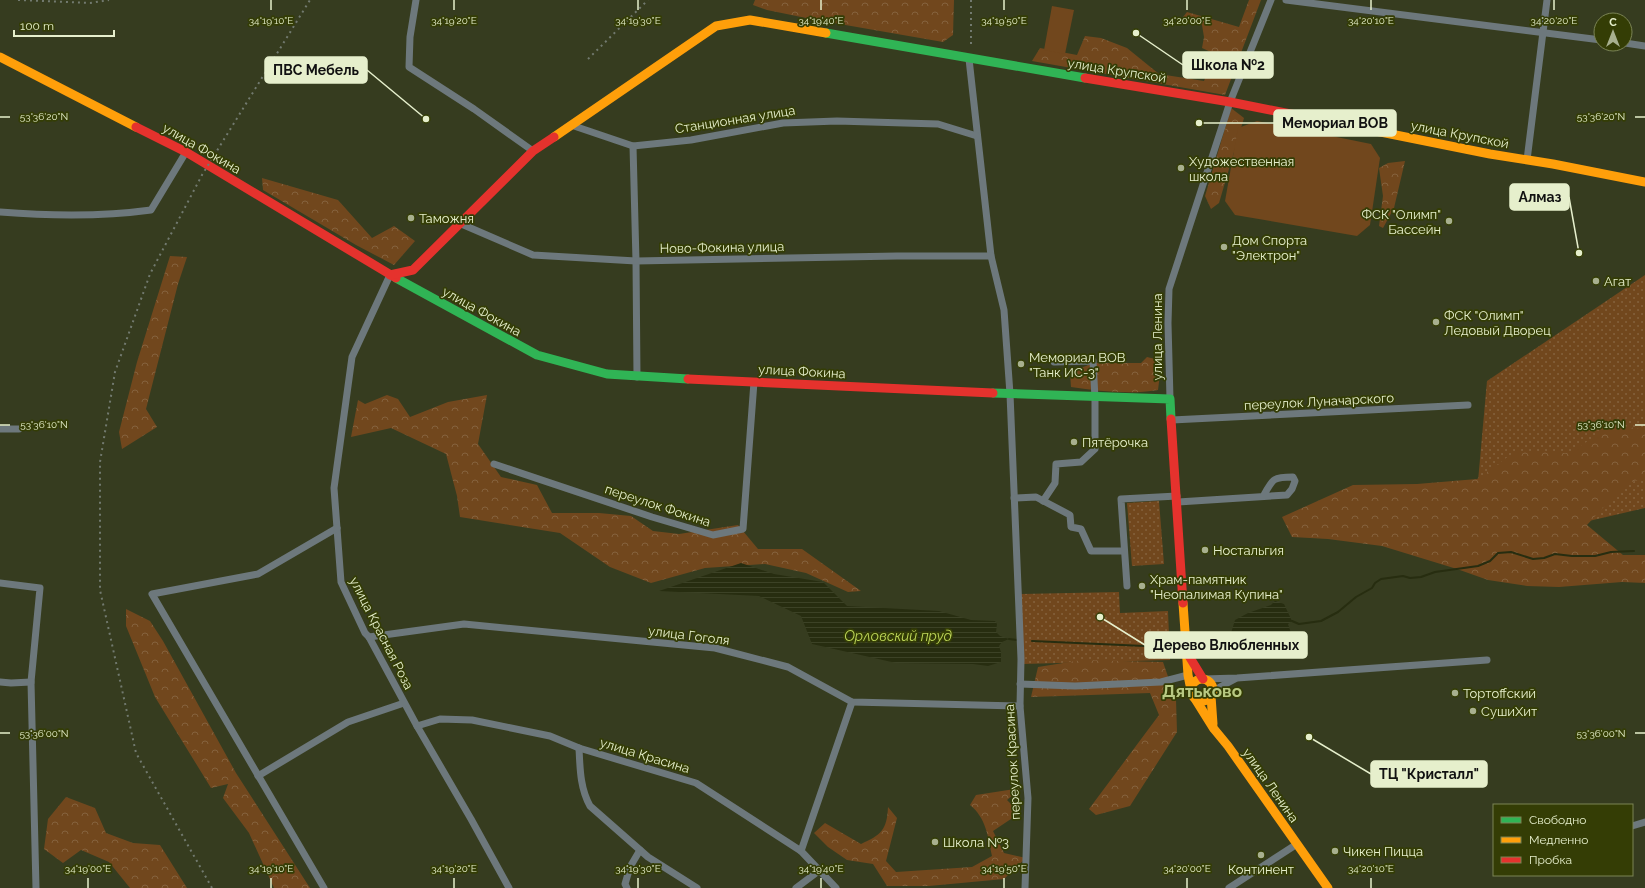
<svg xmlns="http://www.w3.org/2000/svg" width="1645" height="888" font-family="Raleway,sans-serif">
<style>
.green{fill:url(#green-dots)}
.forest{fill:url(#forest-crowns)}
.pitch{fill:#71471d}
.water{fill:url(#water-rules)}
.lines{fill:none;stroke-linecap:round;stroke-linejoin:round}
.stream{stroke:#272d10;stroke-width:2}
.street{stroke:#6d787c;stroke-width:7}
.fast{stroke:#30b455;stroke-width:9}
.slow{stroke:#ff9f0a;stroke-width:9}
.jam{stroke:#e5322d;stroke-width:9}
.rail{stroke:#727a6f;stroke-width:2;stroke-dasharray:2 4;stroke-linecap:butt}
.ticks{fill:none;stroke:#e6efcc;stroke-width:1.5}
.poi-dot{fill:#a8b08f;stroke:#343d05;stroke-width:1.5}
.labels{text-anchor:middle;stroke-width:3.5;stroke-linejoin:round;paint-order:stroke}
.street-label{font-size:13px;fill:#e6efcc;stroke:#343d05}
.poi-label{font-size:13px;fill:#e6efcc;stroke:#343d05;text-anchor:start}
.water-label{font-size:14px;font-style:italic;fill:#c0d95b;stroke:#343d05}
.district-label{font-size:17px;font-weight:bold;fill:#b8c982;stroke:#343d05}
.ticks-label{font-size:10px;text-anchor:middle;fill:#e6efcc;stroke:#343d05;stroke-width:3.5;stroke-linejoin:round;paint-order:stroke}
.leader{fill:none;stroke:#e6efcc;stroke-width:1.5}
.callout-dot{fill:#e6efcc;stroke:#343d05;stroke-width:1.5}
.callout{fill:#e6efcc;stroke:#e6efcc;stroke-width:1.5}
.callout-label{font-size:14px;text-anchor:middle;font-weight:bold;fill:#111}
</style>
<defs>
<pattern id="green-dots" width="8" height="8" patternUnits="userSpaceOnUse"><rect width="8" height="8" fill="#71471d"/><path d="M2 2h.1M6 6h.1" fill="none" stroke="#85623d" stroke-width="1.8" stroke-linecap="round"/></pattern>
<pattern id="forest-crowns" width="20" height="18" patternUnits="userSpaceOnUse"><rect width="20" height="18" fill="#71471d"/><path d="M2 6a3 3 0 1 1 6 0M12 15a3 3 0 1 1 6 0" fill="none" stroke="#85623d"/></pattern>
<pattern id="water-rules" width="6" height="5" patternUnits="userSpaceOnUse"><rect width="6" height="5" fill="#272d10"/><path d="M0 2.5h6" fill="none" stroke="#3c4226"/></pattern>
</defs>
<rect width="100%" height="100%" fill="#363c1f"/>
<g class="green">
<polygon points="1645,275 1645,508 1472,548 1487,381"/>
<polygon points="1159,501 1164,564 1132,566 1127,503"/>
<polygon points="1119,592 1120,613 1168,611 1170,660 1023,664 1021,594"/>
</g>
<g class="forest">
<polygon points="755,0 954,0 953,35 943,42 811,19 767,10 753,5"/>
<polygon points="1249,0 1261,0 1225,95 1032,61 1040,48 1077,55 1085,36 1101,38 1127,48 1159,74 1204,81 1215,54 1202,48 1204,37 1202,25 1183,17 1187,12 1239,27"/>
<polygon points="1231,108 1244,118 1219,203 1211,209 1205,196"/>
<polygon points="1405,161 1394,208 1383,228 1379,226 1383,196 1379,168 1388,163"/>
<polygon points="262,178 338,200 372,238 394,226 415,241 394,265 356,245 263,190"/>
<polygon points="170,256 187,257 178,284 146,409 157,427 122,449 119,432 137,362"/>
<path d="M1147,357l8,2 5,15 -2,16c-29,5 -58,1 -87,-3l-1,-15 24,-9h47z"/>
<polygon points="387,395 398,399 410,417 448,402 487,395 478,444 501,477 537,485 552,513 599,513 631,516 653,531 679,534 738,525 758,549 802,549 861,591 848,592 806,573 765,564 705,568 651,583 610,567 560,533 460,517 457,496 446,454 391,428 351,437 358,400 365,404"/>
<polygon points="1613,424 1645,430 1645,478 1628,483 1611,499 1587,525 1623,555 1645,555 1645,583 1622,582 1559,587 1527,586 1488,580 1457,569 1382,546 1328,539 1292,537 1282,517 1353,485 1417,484 1477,479 1516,451 1570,453"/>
<polygon points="126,609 150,621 163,641 236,773 310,888 274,888 249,833 223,798 228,784 211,788 155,697 126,626"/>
<polygon points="1082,660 1163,662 1176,700 1177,732 1130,806 1096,815 1089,809 1159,715 1150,693 1031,697 1038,667"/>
<path d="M1021,788l-14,12 13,13 -27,18 11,22 22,5 -22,21 -75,7h-42l-14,-22 -26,-4 -19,-13 -14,-14 11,-10 36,21c20,-9 26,-14 27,-37l9,11 -11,43 10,11 76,-5 20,-11c-4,-20 -6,-38 -22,-51l6,-10z"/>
<polygon points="66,797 95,808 106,833 133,843 160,845 187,888 130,888 109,862 81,850 63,863 44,849 48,819"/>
</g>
<g class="pitch">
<polygon points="1052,6 1074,10 1065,54 1044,50"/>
<polygon points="1257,121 1371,144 1380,158 1370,225 1357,236 1235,215 1225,201 1238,128"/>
</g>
<g class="water">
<polygon points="741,563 774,574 823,582 847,606 939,611 971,620 995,621 997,624 996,632 1000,636 1009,639 1002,642 999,646 1001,652 1001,662 988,666 973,664 896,663 812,644 801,616 759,596 659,591"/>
<path d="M1275,601l9,3 8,17 -4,3 4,12 -6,9c-8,3 -33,4 -41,1 -6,-3 -10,-8 -14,-13l4,-13 13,-7 23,-8z"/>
</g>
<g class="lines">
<g class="stream">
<polyline points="1292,621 1299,624 1321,621 1338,612 1356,597 1372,588 1375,583 1381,579 1403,576 1410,578 1421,577 1435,572 1478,566 1490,561 1498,553 1511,552 1533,559 1544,558 1555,554 1572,556 1595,556 1611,552 1634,551"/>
<polyline points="1009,639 1017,640"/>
<polyline points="1214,639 1219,637 1237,640"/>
<polyline points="1032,641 1167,647"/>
</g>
<g class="street">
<polyline points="416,0 410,37 409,67 474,109 533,151"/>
<polyline points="1286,0 1601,40"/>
<polyline points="1625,43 1645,46"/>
<polyline points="969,59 991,256 1004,310 1010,394 1021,659 1020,706 1028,798 1025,888"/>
<polyline points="571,125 633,146 691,140 783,123 837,121 938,124 977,136"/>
<polyline points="633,146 636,261 637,377"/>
<polyline points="1527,160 1547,0"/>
<path d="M0,212c51,4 100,5 151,-2l35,-58"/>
<polyline points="459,223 533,255 636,261 897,256 991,256"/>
<polyline points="390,275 352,357 334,488 341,582 365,633 369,637 417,726 471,819 509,888"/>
<polyline points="1170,399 1168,323 1169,289 1230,102 1271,0"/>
<polyline points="1172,420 1468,405"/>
<polyline points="0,429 19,429"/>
<polyline points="494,464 652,517 713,535 743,529 754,382"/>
<polyline points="1014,498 1036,497 1070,515 1071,527 1081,529 1091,551 1124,551"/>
<polyline points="1043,501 1055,483 1056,464 1081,462 1095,449 1095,398 1093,361 1054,362"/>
<path d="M1178,502l109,-7 5,-6 3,-8 -2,-4c-19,0 -20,1 -29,18"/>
<polyline points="0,583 40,588 31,682 36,888"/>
<polyline points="1127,586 1121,499 1177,496"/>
<polyline points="369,637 464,624 715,648 788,667 852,702 1020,706"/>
<polyline points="1203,679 1237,678 1487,660"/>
<polyline points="0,682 11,683 31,682"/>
<polyline points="1020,684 1075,686 1161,682 1188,675"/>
<polyline points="1213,692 1220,687 1235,679"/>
<polyline points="417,726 440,719 472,720 550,736 579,748 696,783 801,851 836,888"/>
<path d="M579,748c1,20 1,40 11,58l58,51 49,31"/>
<polyline points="258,776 348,722 404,703"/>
<polyline points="1632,826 1645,822"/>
<polyline points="801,851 852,702"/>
<polyline points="324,888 152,594 258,574 337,528"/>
<polyline points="627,888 625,884 630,867 640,850"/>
<polyline points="796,888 820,870"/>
<polyline points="1229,888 1297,844"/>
</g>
<g class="fast">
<polyline points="826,33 1085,78"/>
<polyline points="396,278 537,355 607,374 688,379"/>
<polyline points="993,393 1170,399 1171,419"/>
</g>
<g class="slow">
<polyline points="0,57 136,127"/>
<polyline points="1326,121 1490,154 1553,164 1645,182"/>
<polyline points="554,137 716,26 750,20 826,33"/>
<polyline points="1183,603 1188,675 1191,690"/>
<circle cx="1202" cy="690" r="11"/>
<polyline points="1211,696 1213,724"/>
<polyline points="1194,697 1214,729 1228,746 1328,888"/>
</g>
<g class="jam">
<polyline points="1085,78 1230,102 1326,121"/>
<polyline points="136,127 186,152 396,278"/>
<polyline points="390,275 413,270 533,151 554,137"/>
<polyline points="688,379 993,393"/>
<polyline points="1171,419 1183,603"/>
<polyline points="1189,656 1203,679"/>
</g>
<g class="rail">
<polyline points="18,0 90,3 109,0"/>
<polyline points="971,0 971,46"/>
<polyline points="588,59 648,0"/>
<polyline points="212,888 136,753 100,590 100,462 115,372 150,274 202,175 310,0"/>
</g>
</g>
<path class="ticks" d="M271,0v10M454,0v10M638,0v10M821,0v10M1004,0v10M1187,0v10M1371,0v10M1554,0v10M0,117h10M1635,117h10M0,425h10M1635,425h10M0,733h10M1635,733h10M88,878v10M271,878v10M454,878v10M638,878v10M821,878v10M1004,878v10M1187,878v10M1371,878v10"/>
<g class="poi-dot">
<circle cx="1181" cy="168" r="4"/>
<circle cx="411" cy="218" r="4"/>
<circle cx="1449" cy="221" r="4"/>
<circle cx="1224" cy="247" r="4"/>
<circle cx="1596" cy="281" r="4"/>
<circle cx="1436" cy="322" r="4"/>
<circle cx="1021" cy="364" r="4"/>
<circle cx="1074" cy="442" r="4"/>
<circle cx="1205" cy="550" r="4"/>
<circle cx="1142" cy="586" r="4"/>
<circle cx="1455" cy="693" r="4"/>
<circle cx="1473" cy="711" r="4"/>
<circle cx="935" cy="842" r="4"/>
<circle cx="1335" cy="851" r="4"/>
<circle cx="1261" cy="855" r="4"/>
</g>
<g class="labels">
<g class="street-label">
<text transform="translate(1117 70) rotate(9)" y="5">улица Крупской</text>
<text transform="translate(735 119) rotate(-9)" y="5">Станционная улица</text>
<text transform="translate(1460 134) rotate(11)" y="5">улица Крупской</text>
<text transform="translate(202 148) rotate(30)" y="5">улица Фокина</text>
<text transform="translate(722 247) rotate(-1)" y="5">Ново-Фокина улица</text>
<text transform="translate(482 311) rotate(29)" y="5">улица Фокина</text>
<text transform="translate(1157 337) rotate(-90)" y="5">улица Ленина</text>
<text transform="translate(802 371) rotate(3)" y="5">улица Фокина</text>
<text transform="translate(1319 401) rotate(-3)" y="5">переулок Луначарского</text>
<text transform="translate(658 505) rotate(18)" y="5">переулок Фокина</text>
<text transform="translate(382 633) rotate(63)" y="5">улица Красная Роза</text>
<text transform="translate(689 635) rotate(7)" y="5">улица Гоголя</text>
<text transform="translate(645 755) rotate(17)" y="5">улица Красина</text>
<text transform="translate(1012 762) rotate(-93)" y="5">переулок Красина</text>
<text transform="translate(1271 785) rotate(55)" y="5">улица Ленина</text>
</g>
<g class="poi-label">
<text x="1189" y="166">Художественная<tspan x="1189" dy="15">школа</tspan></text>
<text x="1441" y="219" text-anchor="end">ФСК "Олимп"<tspan x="1441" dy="15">Бассейн</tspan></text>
<text x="419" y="223">Таможня</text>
<text x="1232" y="245">Дом Спорта<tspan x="1232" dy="15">"Электрон"</tspan></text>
<text x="1604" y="286">Агат</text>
<text x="1444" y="320">ФСК "Олимп"<tspan x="1444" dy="15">Ледовый Дворец</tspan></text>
<text x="1029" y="362">Мемориал ВОВ<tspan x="1029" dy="15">"Танк ИС-3"</tspan></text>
<text x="1082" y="447">Пятёрочка</text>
<text x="1213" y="555">Ностальгия</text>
<text x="1150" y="584">Храм-памятник<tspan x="1150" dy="15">"Неопалимая Купина"</tspan></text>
<text x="1463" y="698">Тортоffский</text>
<text x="1481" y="716">СушиХит</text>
<text x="943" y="847">Школа №3</text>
<text x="1343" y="856">Чикен Пицца</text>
<text x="1261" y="874" text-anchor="middle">Континент</text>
</g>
<g class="water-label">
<text x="898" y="641">Орловский пруд</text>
</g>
<g class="district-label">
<text x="1202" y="697">Дятьково</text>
</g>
</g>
<g class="ticks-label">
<text x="271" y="24">34°19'10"E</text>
<text x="454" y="24">34°19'20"E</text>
<text x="638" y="24">34°19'30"E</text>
<text x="821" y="24">34°19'40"E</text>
<text x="1004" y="24">34°19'50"E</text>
<text x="1187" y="24">34°20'00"E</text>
<text x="1371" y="24">34°20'10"E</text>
<text x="1554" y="24">34°20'20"E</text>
<text x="44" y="120">53°36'20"N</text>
<text x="1601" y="120">53°36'20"N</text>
<text x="44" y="428">53°36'10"N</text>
<text x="1601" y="428">53°36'10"N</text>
<text x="44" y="737">53°36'00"N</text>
<text x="1601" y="737">53°36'00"N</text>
<text x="88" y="872">34°19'00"E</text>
<text x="271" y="872">34°19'10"E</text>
<text x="454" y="872">34°19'20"E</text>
<text x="638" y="872">34°19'30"E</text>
<text x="821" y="872">34°19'40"E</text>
<text x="1004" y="872">34°19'50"E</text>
<text x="1187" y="872">34°20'00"E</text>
<text x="1371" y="872">34°20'10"E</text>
</g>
<path class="leader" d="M1136 33L1183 65M426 119L367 70M1199 123L1274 123M1579 253L1569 197M1100 617L1145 645M1309 737L1371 774"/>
<g class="callout-dot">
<circle cx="1136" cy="33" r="4"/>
<circle cx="426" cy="119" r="4"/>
<circle cx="1199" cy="123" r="4"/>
<circle cx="1579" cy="253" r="4"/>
<circle cx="1100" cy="617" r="4"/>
<circle cx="1309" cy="737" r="4"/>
</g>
<g class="callout">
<rect x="1183" y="52" width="90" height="26" rx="4"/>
<rect x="265" y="57" width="102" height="26" rx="4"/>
<rect x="1274" y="110" width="122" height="26" rx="4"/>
<rect x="1510" y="184" width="59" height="26" rx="4"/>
<rect x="1145" y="632" width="162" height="26" rx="4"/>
<rect x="1371" y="761" width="116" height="26" rx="4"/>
</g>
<g class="callout-label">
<text x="1228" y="70">Школа №2</text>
<text x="316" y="75">ПВС Мебель</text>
<text x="1335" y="128">Мемориал ВОВ</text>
<text x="1540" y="202">Алмаз</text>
<text x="1226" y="650">Дерево Влюбленных</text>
<text x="1429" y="779">ТЦ "Кристалл"</text>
</g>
<rect x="1493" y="804" width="140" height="72" fill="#343d05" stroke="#7b8455"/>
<rect x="1501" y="817" width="20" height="6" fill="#30b455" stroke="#7b8455"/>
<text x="1529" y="824" font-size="12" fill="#e6efcc">Свободно</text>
<rect x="1501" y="837" width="20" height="6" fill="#ff9f0a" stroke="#7b8455"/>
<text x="1529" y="844" font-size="12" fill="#e6efcc">Медленно</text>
<rect x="1501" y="857" width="20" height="6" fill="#e5322d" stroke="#7b8455"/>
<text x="1529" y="864" font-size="12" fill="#e6efcc">Пробка</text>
<g transform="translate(1613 32)"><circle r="19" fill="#343d05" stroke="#7b8455"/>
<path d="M0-3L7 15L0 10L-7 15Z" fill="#a8b08f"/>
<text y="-6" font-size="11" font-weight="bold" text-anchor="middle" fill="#e6efcc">С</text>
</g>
<path d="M14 30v6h100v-6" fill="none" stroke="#e6efcc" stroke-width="2"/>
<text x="20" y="30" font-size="12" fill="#e6efcc" stroke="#343d05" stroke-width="3" paint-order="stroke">100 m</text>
</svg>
